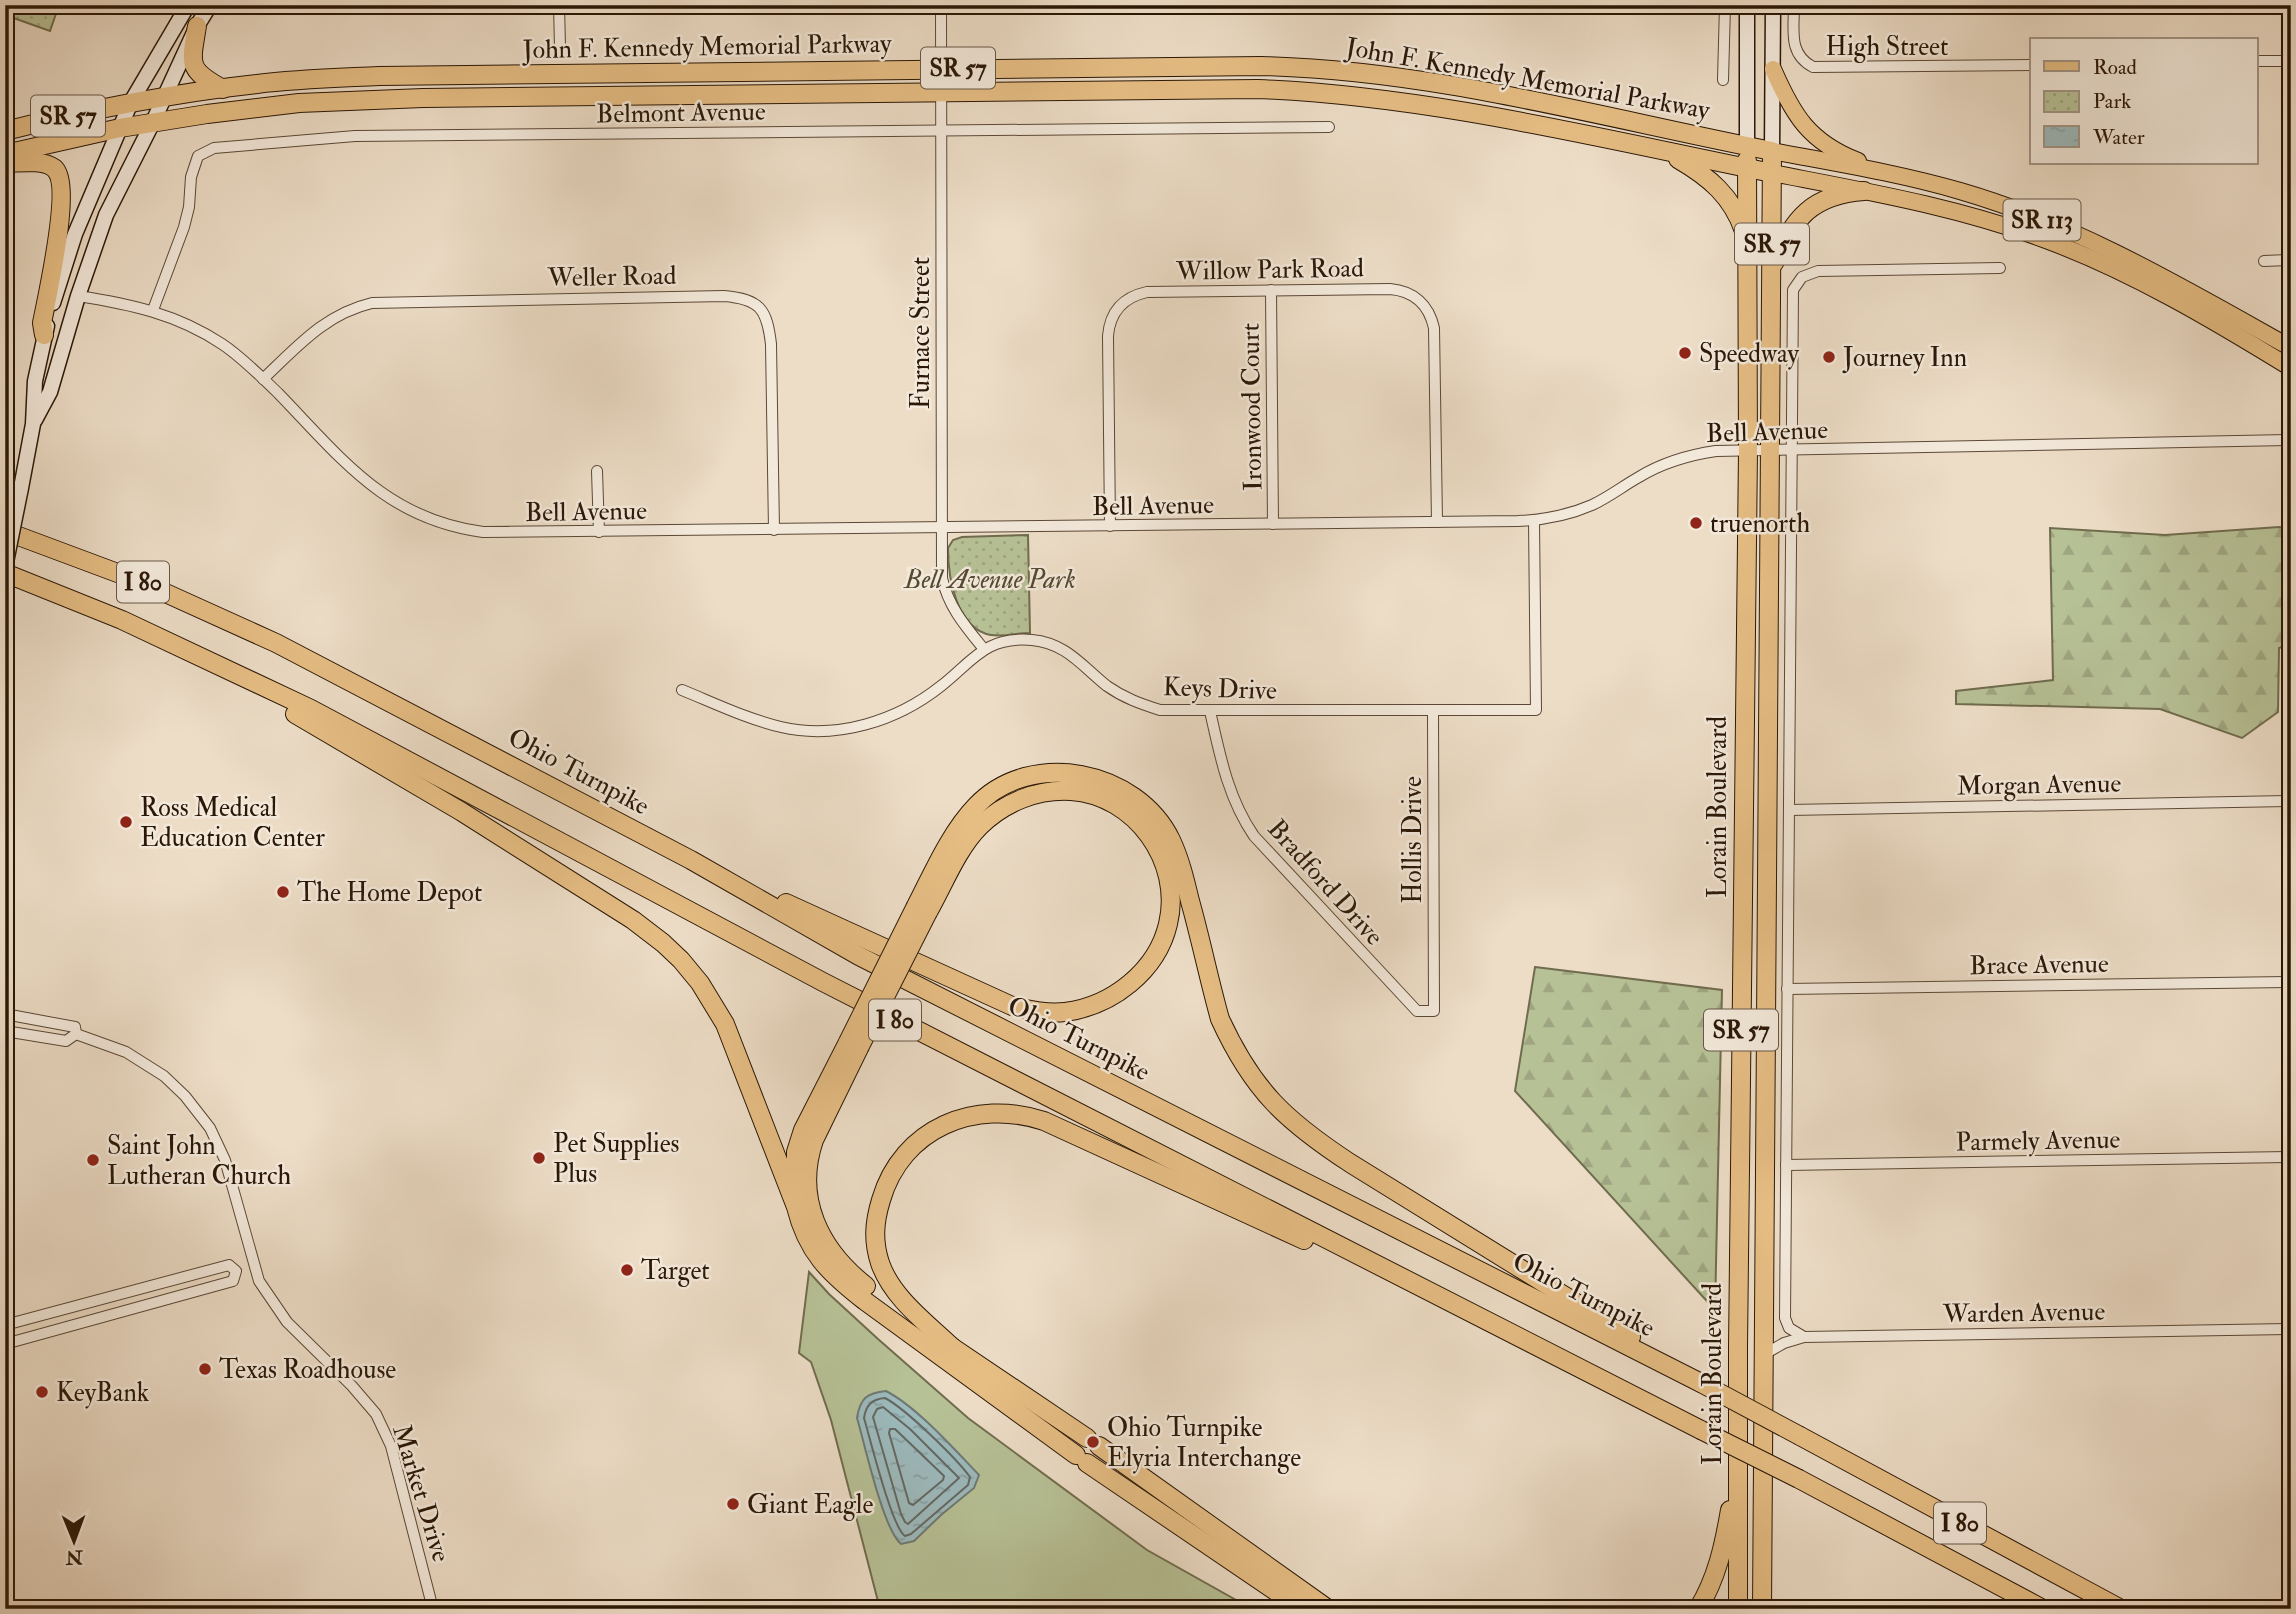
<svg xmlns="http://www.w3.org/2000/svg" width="2296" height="1614" font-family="'IM FELL Double Pica',serif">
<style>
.grass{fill:#b7c196;stroke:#706c4e;stroke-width:2}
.forest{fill:url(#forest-firs);stroke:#706c4e;stroke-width:2}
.park{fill:url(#park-dots);stroke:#706c4e;stroke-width:2}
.water{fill:url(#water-ripples);stroke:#6e7974;stroke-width:2}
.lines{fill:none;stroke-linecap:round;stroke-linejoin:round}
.shore{stroke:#636862;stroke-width:2}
.street-casing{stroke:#5b4836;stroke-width:12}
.secondary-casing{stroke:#2a1706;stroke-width:17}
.primary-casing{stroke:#2a1706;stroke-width:18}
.highway-casing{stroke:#2a1706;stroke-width:20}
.street{stroke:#f3e9db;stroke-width:10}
.secondary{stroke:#f3e9db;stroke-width:14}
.primary{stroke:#e6be84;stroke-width:16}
.highway{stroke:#e6be84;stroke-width:18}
.secondary-bridge-casing{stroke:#2a1706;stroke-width:17;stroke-linecap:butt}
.highway-bridge-casing{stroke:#2a1706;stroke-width:20;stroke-linecap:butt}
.secondary-bridge{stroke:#f3e9db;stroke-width:14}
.highway-bridge{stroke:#e6be84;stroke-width:18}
.poi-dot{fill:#8f2418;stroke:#f3e9db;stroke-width:2.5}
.labels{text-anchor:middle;stroke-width:5;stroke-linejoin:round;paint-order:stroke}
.shield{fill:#f3e9db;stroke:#665646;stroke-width:2}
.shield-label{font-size:24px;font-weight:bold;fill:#2a1706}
.street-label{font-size:26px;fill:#2a1706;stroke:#f3e9db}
.poi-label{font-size:26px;fill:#2a1706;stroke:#f3e9db;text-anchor:start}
.park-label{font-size:26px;font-style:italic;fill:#544a31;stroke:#f3e9db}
</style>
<defs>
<pattern id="forest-firs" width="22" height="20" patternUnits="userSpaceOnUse" patternTransform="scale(1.75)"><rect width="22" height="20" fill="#b7c196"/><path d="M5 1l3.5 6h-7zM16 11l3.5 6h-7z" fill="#9ea580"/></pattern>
<pattern id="park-dots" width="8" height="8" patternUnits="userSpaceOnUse" patternTransform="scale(1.75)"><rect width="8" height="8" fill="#b7c196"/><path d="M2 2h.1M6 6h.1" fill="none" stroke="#9ea580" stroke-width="1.8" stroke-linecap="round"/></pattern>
<pattern id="water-ripples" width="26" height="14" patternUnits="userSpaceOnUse" patternTransform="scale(1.75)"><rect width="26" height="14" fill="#9cbabd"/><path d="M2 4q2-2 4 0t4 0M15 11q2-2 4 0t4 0" fill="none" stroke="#879fa1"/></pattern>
</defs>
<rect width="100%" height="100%" fill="#edddc7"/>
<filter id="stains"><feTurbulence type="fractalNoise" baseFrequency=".00286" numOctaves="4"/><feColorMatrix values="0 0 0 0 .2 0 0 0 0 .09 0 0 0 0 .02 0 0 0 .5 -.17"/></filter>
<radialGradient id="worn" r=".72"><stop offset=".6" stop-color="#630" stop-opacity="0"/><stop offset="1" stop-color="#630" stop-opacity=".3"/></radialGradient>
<polygon class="grass" points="809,1272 829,1294 878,1339 968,1418 1147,1550 1252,1609 880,1609 831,1420 811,1362 799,1353"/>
<g class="forest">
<polygon points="2279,527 2291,529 2291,644 2279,648 2278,712 2242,738 2160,709 1956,704 1956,691 2053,680 2050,528 2165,535"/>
<polygon points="1535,967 1722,990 1715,1310 1515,1091"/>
</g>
<g class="park">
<polygon points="5,5 59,5 50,31 5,15"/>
<path d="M1028,535l2,98c-13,0 -26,4 -39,2 -35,-6 -43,-58 -43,-87l5,-8 9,-3z"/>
</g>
<path class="water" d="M886,1391c31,16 68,58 93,84l-5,13 -33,27 -27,26 -13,3c-18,-15 -36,-99 -44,-126 3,-20 10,-25 29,-27z"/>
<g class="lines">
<g class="shore">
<path d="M885,1398c21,11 71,60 85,79l-2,8 -57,49 -6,2c-13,-8 -35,-98 -41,-118 2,-13 8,-19 21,-20z"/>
<polygon points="883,1407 910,1429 959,1478 908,1524 905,1522 901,1514 873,1417 877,1409"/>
<polygon points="890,1429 895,1429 944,1476 943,1480 913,1505 909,1503 889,1433"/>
</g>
<defs>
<g id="street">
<polyline points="559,5 560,47"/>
<path d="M941,5l1,573c6,28 23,48 41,70"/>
<path d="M1794,5c0,25 -6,49 19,62l219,-2"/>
<polyline points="2256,61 2291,61"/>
<polyline points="1723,80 1725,5"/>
<polyline points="2264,261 2291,260"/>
<polyline points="1271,290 1273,524"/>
<path d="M78,296c52,8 99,18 144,48 21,14 38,32 56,49 64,66 108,126 205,139l1035,-11c26,-1 51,-6 74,-16 17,-8 31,-19 47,-28 23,-14 49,-22 77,-26l575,-11"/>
<polyline points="153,310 184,227 189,207 191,177 198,156 214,148 355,136 1329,127"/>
<path d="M263,379c34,-32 62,-65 109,-76l352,-7c36,3 43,13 47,48l3,186"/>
<polyline points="597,471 599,532"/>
<path d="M1110,526l-2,-190c2,-25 16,-39 39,-44l243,-3c24,2 39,16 44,39l3,194"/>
<path d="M682,690c32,13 65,29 99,37 56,13 116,-6 160,-41 32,-25 44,-50 91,-46 34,3 50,26 75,46 17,12 34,18 53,24h376l-2,-189"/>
<path d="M1210,711c10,45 18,87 44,125l163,175h17l-1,-300"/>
<polyline points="1789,810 2291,801"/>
<polyline points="1787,989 2291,982"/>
<polyline points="5,1014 75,1027 76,1034"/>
<polyline points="5,1031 66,1041 76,1034 126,1052 164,1076 185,1096 210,1128 225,1160 259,1281 287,1322 352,1386 376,1414 391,1446 433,1609"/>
<polyline points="1786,1165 2291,1157"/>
<polyline points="5,1325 229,1265 236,1271 233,1281 5,1344"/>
<polyline points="1804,1337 1789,1328 1785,1318 1793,290 1802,277 1818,271 2000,268"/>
<polyline points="1763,1355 1784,1343 1804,1337 2291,1329"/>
</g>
<g id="secondary">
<polyline points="1747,146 1747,5"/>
<polyline points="1772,151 1773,5"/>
<polyline points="53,303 75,234 131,102 188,5"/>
<polyline points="35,420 50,392 78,296 106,215 152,124 197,26 210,5"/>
<polyline points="21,488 33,424 35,381 47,326"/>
</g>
<g id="primary">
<path d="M1773,69c20,46 36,73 85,92"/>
<path d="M1772,151c63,12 126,22 188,40 118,34 224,97 331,157"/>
<path d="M1772,173c92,18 186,34 274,67 86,32 167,80 245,128"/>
</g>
<g id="highway">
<path d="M197,26c-6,38 -11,43 26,63"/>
<path d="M5,131c83,-21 167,-38 252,-47 40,-5 81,-6 122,-8l883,-10c172,4 341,52 510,85l-10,1458"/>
<path d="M5,154l115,-26 87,-14 92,-11 124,-5 835,-9c174,7 344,50 514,84"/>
<path d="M1678,159c31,18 54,37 66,72"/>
<path d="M5,163c14,0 37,-4 49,5 19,16 -7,129 -12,155l2,12"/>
<path d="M1774,263c20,-45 37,-68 90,-72"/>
<polyline points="5,531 139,581 276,643 691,860 859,956 1701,1383"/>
<polyline points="5,573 122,620 311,709 823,982 1701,1430"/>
<path d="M295,714l167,98 171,108 30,23 18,17 19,23 25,41 71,183c11,45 33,66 69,94l211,154"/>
<path d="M786,903l226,103c18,4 35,8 53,6 47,-6 92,-41 103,-88 15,-62 -33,-129 -97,-133 -34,-2 -66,11 -91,35 -23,23 -36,58 -52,86"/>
<path d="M916,906c17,-33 34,-73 60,-100 55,-58 161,-36 195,34 9,19 14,40 19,61 11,39 19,79 30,118 33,72 66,102 130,144l281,174"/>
<path d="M859,1048l-45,92c-20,59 6,110 52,146"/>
<polyline points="796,1193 796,1152 803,1130 848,1042"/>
<polyline points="943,1341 1087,1438"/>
<path d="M953,1348c-25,-24 -61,-50 -73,-85 -7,-22 -6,-40 1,-63 21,-72 94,-102 163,-79l260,119"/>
<polyline points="1800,1436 2121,1609"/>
<polyline points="1099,1446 1328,1609"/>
<polyline points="1087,1463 1302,1609"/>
<polyline points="1799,1479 2043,1609"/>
<path d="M1698,1609c19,-31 26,-64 32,-99"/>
<polyline points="1738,1609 1738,1348 1748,451 1747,160"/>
</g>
</defs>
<use href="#street" class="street-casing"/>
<use href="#secondary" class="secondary-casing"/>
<use href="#primary" class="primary-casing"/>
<use href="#highway" class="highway-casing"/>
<use href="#street" class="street"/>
<use href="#secondary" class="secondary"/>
<use href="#primary" class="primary"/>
<use href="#highway" class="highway"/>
<defs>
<polyline id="secondary-bridge" points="5,567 21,488"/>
<g id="highway-bridge">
<polyline points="848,1042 916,906"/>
<polyline points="859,1048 928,912"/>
<polyline points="1701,1383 1800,1436"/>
<polyline points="1701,1430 1799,1479"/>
</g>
</defs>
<use href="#secondary-bridge" class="secondary-bridge-casing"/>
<use href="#highway-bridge" class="highway-bridge-casing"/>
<use href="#secondary-bridge" class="secondary-bridge"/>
<use href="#highway-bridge" class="highway-bridge"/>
</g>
<g class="poi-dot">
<circle cx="1685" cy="353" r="7"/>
<circle cx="1829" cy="357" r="7"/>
<circle cx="1696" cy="523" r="7"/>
<circle cx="126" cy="822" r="7"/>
<circle cx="283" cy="892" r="7"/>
<circle cx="539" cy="1158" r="7"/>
<circle cx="93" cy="1160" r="7"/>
<circle cx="627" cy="1270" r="7"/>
<circle cx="205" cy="1369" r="7"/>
<circle cx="42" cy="1392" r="7"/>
<circle cx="1093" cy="1442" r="7"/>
<circle cx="733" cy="1504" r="7"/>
</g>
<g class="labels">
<g class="shield">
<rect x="921" y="47.5" width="74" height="41" rx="5"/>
<rect x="31" y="95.5" width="74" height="41" rx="5"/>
<rect x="2003.5" y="199.5" width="77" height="41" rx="5"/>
<rect x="1735" y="223.5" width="74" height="41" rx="5"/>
<rect x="117" y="561.5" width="52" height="41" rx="5"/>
<rect x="869" y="999.5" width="52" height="41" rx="5"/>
<rect x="1704" y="1009.5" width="74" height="41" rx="5"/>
<rect x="1934" y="1502.5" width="52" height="41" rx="5"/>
</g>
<g class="shield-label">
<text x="958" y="76">SR 57</text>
<text x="68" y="124">SR 57</text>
<text x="2042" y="228">SR 113</text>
<text x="1772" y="252">SR 57</text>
<text x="143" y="590">I 80</text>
<text x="895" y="1028">I 80</text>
<text x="1741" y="1038">SR 57</text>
<text x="1960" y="1531">I 80</text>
</g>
<g class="street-label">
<text transform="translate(707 46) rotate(-1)" y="9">John F. Kennedy Memorial Parkway</text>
<text x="1887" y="55">High Street</text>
<text transform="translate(1528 78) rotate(10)" y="9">John F. Kennedy Memorial Parkway</text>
<text transform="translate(681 112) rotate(-1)" y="9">Belmont Avenue</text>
<text transform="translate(1270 269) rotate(-1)" y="9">Willow Park Road</text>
<text transform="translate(612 276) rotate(-1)" y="9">Weller Road</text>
<text transform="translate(920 333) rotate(-90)" y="9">Furnace Street</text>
<text transform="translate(1251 407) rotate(-91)" y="9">Ironwood Court</text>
<text transform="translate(1767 431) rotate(-2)" y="9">Bell Avenue</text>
<text transform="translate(1153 505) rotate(-1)" y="9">Bell Avenue</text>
<text transform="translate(586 511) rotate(-1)" y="9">Bell Avenue</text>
<text transform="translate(1220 688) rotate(2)" y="9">Keys Drive</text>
<text transform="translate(579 771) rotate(28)" y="9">Ohio Turnpike</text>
<text transform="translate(2039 784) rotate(-1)" y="9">Morgan Avenue</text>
<text transform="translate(1717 807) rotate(-90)" y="9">Lorain Boulevard</text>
<text transform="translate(1412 840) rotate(-90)" y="9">Hollis Drive</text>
<text transform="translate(1326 882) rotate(48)" y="9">Bradford Drive</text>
<text transform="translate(2039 964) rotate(-1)" y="9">Brace Avenue</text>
<text transform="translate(1079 1038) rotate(27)" y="9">Ohio Turnpike</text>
<text transform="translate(2038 1140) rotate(-1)" y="9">Parmely Avenue</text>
<text transform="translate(1584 1294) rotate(27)" y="9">Ohio Turnpike</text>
<text transform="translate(2024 1312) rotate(-1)" y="9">Warden Avenue</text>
<text transform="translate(1712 1374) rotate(-90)" y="9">Lorain Boulevard</text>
<text transform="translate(422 1493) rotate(73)" y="9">Market Drive</text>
</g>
<g class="poi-label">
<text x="1699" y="362">Speedway</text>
<text x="1843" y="366">Journey Inn</text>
<text x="1710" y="532">truenorth</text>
<text x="140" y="816">Ross Medical<tspan x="140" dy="30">Education Center</tspan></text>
<text x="297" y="901">The Home Depot</text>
<text x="553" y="1152">Pet Supplies<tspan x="553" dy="30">Plus</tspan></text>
<text x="107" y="1154">Saint John<tspan x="107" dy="30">Lutheran Church</tspan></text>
<text x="641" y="1279">Target</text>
<text x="219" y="1378">Texas Roadhouse</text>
<text x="56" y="1401">KeyBank</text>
<text x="1107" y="1436">Ohio Turnpike<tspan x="1107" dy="30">Elyria Interchange</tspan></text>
<text x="747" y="1513">Giant Eagle</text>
</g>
<g class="park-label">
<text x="990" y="588">Bell Avenue Park</text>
</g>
</g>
<rect width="2296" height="1614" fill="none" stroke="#edddc7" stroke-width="28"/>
<rect x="7" y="7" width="2282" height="1600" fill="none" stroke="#2a1706" stroke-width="3.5"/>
<rect x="14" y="14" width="2268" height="1586" fill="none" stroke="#2a1706" stroke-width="2"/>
<rect x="2030" y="38" width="228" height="126" fill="#f3e9db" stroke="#a39586" stroke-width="2"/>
<rect x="2044" y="61" width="35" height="10" fill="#e6be84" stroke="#a39586" stroke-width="2"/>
<text x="2093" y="74" font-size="21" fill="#2a1706">Road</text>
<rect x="2044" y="91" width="35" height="21" fill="url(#park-dots)" stroke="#a39586" stroke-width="2"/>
<text x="2093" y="108" font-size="21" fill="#2a1706">Park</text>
<rect x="2044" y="126" width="35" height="21" fill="url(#water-ripples)" stroke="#a39586" stroke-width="2"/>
<text x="2093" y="144" font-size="21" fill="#2a1706">Water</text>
<g transform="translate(74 1541) rotate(179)" stroke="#f3e9db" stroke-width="5" paint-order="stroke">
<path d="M0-5L12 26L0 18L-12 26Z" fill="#2a1706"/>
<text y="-10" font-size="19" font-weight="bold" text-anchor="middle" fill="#2a1706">N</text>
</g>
<rect width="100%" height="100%" filter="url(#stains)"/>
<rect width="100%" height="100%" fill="url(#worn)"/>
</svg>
